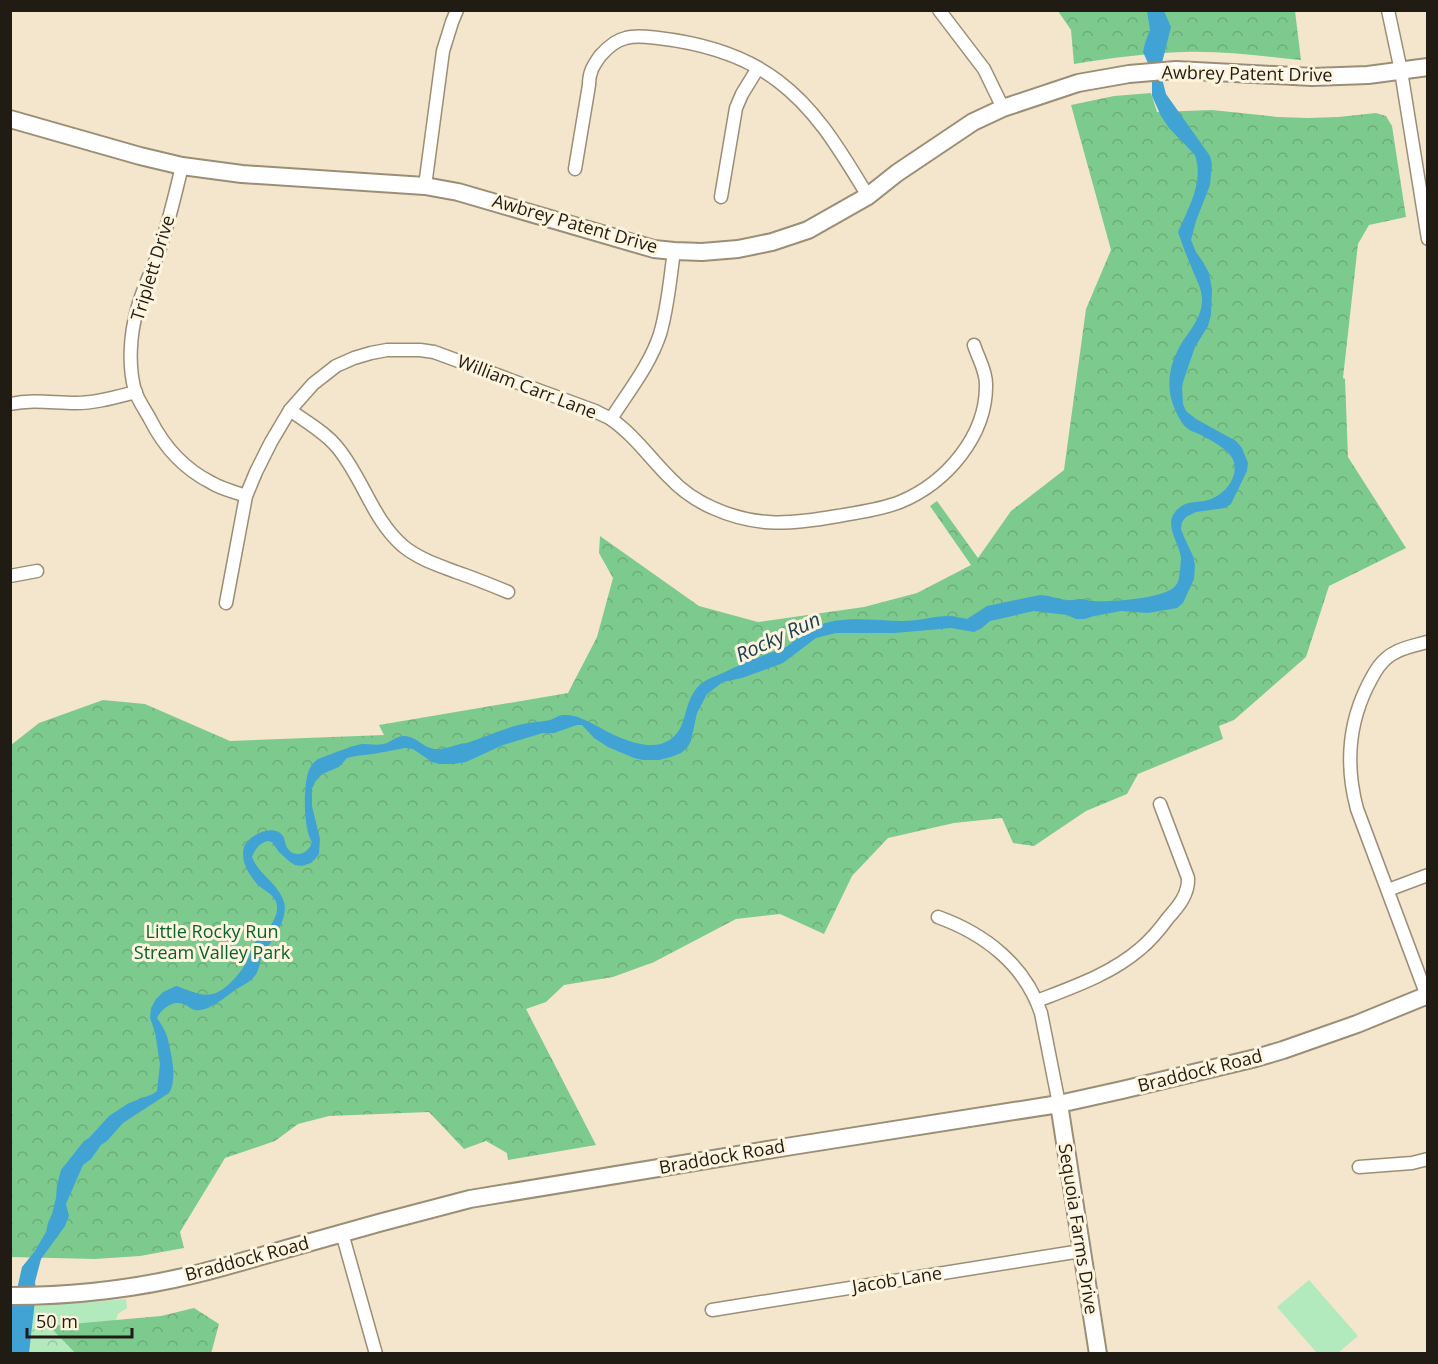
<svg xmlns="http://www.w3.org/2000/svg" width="1438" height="1364" font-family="'Open Sans',sans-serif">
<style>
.grass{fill:#b2e9bd}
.forest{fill:url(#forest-crowns)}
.park{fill:url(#park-crowns)}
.water{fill:#41a3d4}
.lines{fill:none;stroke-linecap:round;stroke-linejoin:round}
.street-casing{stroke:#9b8e76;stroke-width:15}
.secondary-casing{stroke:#9b8e76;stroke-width:20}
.street{stroke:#fff;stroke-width:12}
.secondary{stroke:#fff;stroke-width:16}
.labels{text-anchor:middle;stroke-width:6;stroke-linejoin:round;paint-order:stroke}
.street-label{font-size:18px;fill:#211c13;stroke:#fff4de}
.park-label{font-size:18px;fill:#07632d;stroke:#fff4de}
.water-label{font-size:20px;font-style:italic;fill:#184156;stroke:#fff4de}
</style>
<defs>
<pattern id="forest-crowns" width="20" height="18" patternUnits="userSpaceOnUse" patternTransform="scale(1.5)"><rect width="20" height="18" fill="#7dca8f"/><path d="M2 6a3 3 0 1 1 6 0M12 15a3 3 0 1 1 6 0" fill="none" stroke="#6cad7a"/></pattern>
<pattern id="park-crowns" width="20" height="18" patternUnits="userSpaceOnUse" patternTransform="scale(1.5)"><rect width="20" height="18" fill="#b2e9bd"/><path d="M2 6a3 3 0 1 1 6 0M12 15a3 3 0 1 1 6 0" fill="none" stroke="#99c7a2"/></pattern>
</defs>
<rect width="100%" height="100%" fill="#f4e6cc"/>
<g class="grass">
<polygon points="1309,1280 1358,1336 1338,1353 1317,1353 1277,1307"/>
<polygon points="126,1299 127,1308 118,1314 107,1347 87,1353 11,1354 11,1308"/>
</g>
<g class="forest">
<path d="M1058,11h237l6,49c-39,-4 -77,-9 -116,-8 -38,1 -74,6 -111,12l-3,-34z"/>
<polygon points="1151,93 1157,112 1212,110 1278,117 1308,118 1338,117 1376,113 1386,116 1392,126 1406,217 1369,225 1358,244 1343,378 1345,379 1348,457 1406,548 1329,586 1306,657 1234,720 1219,726 1223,739 1138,774 1127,794 1086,811 1034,846 1013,843 1002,818 954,823 888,838 852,876 824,934 780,914 736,919 654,962 613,977 564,985 546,1002 526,1009 596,1145 508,1160 507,1153 486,1141 464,1149 429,1112 329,1116 298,1124 275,1141 225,1158 180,1232 184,1248 140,1256 95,1259 11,1257 11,745 39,723 103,700 145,704 230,741 384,735 379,725 568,693 597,637 613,578 599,553 600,536 699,606 758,622 864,607 917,593 971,565 930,506 937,501 978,558 1011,511 1064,470 1086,309 1111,250 1071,105 1114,96"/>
<polygon points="194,1308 219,1324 211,1354 75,1353 49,1326 161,1316"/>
</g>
<polygon class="park" points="49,1326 75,1353 11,1354 15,1333"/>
<path class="water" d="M1147,11h17l7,16 -11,44 6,23 44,62 2,8 -2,21 -14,36 -5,19 5,12 7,10 6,11 3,16 -1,26 -3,11 -13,21 -11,32 -2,8 1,17 3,7 10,8 40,22 6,7 6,15 -1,8 -16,33 -6,4 -29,4 -10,5 -4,5 -1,7 4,10 8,17 2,9 -1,14 -11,24 -6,5 -29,5 -27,-2 -27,5 -9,3h-9l-9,-4 -33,-4 -44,10 -8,7 -8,4 -23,-4 -56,5h-59l-20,5 -33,25 -41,15 -19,4 -16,12 -10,19 -6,28 -4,7 -6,5 -10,4 -12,3h-16l-9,-2 -26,-11 -14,-9 -12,-13h-5l-23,8h-11l-40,12 -37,17 -12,2h-15l-7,-2 -19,-13 -8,-1 -32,6 -17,2 -9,2 -8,9 -17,7 -7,8 -3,7v17l8,33 -1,15 -4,5 -4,4 -9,3 -7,-1 -5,-3 -11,-10 -7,-10 -5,-1c-8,3 -12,8 -15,16 6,17 26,26 32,45 5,17 -13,40 -22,54 -3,7 -2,14 -8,21 -5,6 -13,9 -19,13 -9,7 -17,13 -27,18 -4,1 -9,3 -13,2 -5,-1 -7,-5 -12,-6 -10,-4 -22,5 -26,14 4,6 8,12 10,18 4,16 11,43 2,57l-46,30 -16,18 -6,4 -10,14 -8,6 -17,39 3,12 -4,10 -24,33 -6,23 1,10 -7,61 -18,1v-50l5,-10 6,-27 13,-16 11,-19 2,-9 4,-9 4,-16 1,-13 4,-15 23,-29 5,-3 20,-22 20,-13 24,-9 4,-3 3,-27 -5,-32 -5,-14 1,-10 5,-9 7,-7 13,-6c10,3 25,11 36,8 13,-2 31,-23 36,-35 4,-10 6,-21 18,-25 4,-8 11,-17 11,-25 1,-13 -11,-17 -19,-24 -9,-10 -18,-24 -14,-38 5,-12 29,-24 39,-11 2,3 2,9 5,13 8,10 21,4 24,-7 -9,-13 -9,-57 -3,-72 2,-5 5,-8 9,-11 12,-4 34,-14 45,-15 8,0 16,2 24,-1 6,-3 10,-7 17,-7 12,0 18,11 30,13 12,1 21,-5 33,-6 18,-6 37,-15 56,-19 9,-2 18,-2 27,-4 4,-1 8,-5 13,-5 12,-1 23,5 34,11 17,10 45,23 64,18 28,-9 20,-36 35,-55 7,-9 17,-12 27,-16 21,-11 42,-18 63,-26 11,-7 18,-17 30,-21 29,-11 58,-5 87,-5 16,0 31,-5 46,-5 6,0 12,2 18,3l20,-13 53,-11c9,0 17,4 27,5 4,1 8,-1 13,-1 4,0 9,2 13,2 17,1 74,-2 83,-16 3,-3 3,-9 4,-13 0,-4 1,-10 1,-14 -2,-17 -20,-35 -2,-50 9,-8 19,-5 29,-8 16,-5 30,-21 26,-38 -4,-13 -24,-22 -35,-28 -4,-2 -9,-3 -12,-6 -8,-6 -16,-26 -17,-36 -2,-13 1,-28 7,-40 8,-18 25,-31 25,-52 0,-13 -7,-22 -11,-34 -5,-11 -9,-23 -13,-34 11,-25 26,-50 17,-77l-26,-27 -8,-12 -9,-20v-24l-9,-20 2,-9 5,-13z"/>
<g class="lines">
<defs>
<g id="street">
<polyline points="939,10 984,69 1003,108"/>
<polyline points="1388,10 1401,71 1428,239"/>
<path d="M182,166c-7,30 -14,59 -24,88 -7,19 -16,36 -21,56 -7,25 -9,56 -2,81 3,9 10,19 15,28 14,28 34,50 62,64 10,6 23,9 34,13"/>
<path d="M575,169l14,-84c0,-13 4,-19 11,-29 7,-8 16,-16 26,-18 10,-3 22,-1 32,0 43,5 85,16 120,43 40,30 64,73 90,115"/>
<polyline points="425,186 443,51 452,22 457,10"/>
<polyline points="721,197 736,108 742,94 758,68"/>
<path d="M10,404c24,-5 43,-1 66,-1 20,0 40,-6 60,-11"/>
<path d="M290,410c16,12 35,22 47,37 26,31 35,72 66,99 16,13 35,19 53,26 18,6 35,13 52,20"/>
<path d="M611,419c17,-27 39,-54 49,-85 8,-27 10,-55 14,-83"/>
<polyline points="10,576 37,571"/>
<path d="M226,603l20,-107 10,-24 15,-30 19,-32 23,-26 23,-18 18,-8 17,-5 16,-3h33l14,2 161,59c5,3 11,5 16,8 23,16 39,39 58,58 12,13 28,24 44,31 44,20 79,16 125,8 21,-4 42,-6 62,-14 46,-19 87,-66 86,-118 0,-14 -8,-26 -12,-39"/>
<path d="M1427,642c-10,3 -22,5 -31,10 -15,7 -22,21 -29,35 -19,39 -21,81 -10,122l70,187"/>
<polyline points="1388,890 1428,875"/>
<path d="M938,917c47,17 87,48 103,96l18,91"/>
<path d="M1037,1001c36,-14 74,-27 103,-52 11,-9 20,-20 28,-31 10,-11 21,-24 20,-40l-28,-74"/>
<polyline points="1359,1167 1412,1163 1428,1159"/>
<polyline points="342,1233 376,1354"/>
<polyline points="712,1310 1081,1251"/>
</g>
<g id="secondary">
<polyline points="10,119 140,156 182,166 242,174 425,186 458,192 654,249 674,251 702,252 738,249 772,242 808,230 868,196 897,173 973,122 1003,108 1078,83 1129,74 1176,70 1312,77 1368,75 1428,67"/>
<polyline points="1059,1104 1098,1354"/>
<path d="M10,1296c63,0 125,-7 186,-22 33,-8 65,-18 97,-27 59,-17 118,-33 177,-48l316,-52 273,-43 63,-14 134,-32 27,-8 74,-26 71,-29"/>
</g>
</defs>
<use href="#street" class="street-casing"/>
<use href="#secondary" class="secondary-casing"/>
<use href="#street" class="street"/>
<use href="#secondary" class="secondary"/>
</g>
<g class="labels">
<g class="street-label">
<text transform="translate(1247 74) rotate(1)" y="6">Awbrey Patent Drive</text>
<text transform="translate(575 224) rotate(16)" y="6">Awbrey Patent Drive</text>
<text transform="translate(153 268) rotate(-73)" y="6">Triplett Drive</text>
<text transform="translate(527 387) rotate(21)" y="6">William Carr Lane</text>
<text transform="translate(1200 1071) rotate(-14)" y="6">Braddock Road</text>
<text transform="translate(722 1157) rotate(-10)" y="6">Braddock Road</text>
<text transform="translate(1078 1229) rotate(81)" y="6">Sequoia Farms Drive</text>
<text transform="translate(247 1259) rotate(-15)" y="6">Braddock Road</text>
<text transform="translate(897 1280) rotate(-9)" y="6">Jacob Lane</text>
</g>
<g class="park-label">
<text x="212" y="938">Little Rocky Run<tspan x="212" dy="21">Stream Valley Park</tspan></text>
</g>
<g class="water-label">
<text transform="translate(778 637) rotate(-25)" y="7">Rocky Run</text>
</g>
</g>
<rect width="1438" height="1364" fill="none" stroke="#211c13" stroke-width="24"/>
<path d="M27 1328v9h105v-9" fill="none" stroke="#211c13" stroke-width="3"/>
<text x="36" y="1328" font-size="18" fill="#211c13" stroke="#fff4de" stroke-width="4.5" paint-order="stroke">50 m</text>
</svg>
